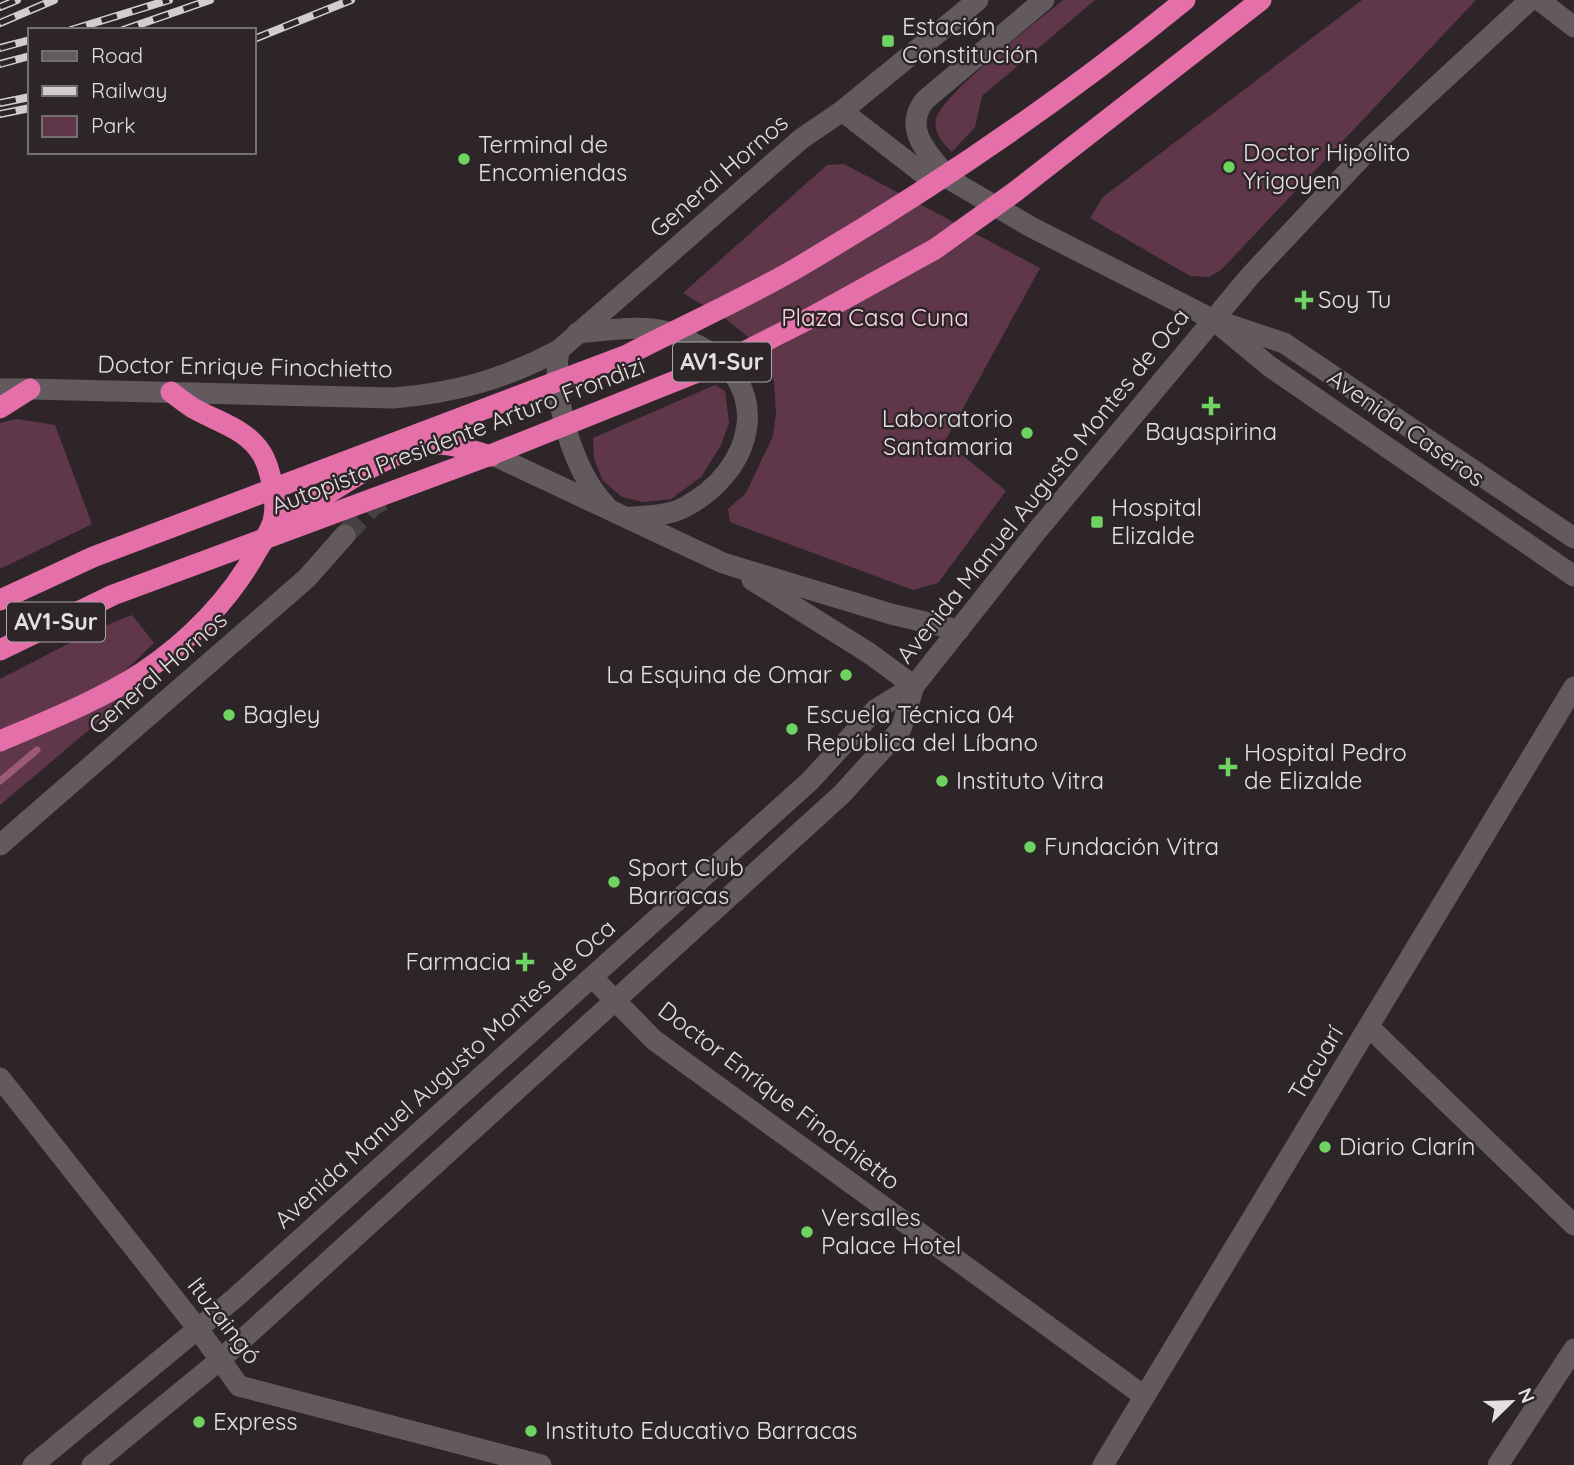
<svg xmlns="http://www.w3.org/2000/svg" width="1574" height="1465" font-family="Quicksand,sans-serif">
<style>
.green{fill:#60374a}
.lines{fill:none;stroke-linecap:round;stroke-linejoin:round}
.stream{stroke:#9b5a78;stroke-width:7}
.tertiary-tunnel{stroke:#484144;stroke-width:21;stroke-dasharray:21 10;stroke-linecap:butt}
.minor{stroke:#635a5e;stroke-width:21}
.tertiary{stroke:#635a5e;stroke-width:21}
.secondary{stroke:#635a5e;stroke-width:21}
.motorway{stroke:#e56fa9;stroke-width:21}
.rail-casing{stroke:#d1ccce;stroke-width:8}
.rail{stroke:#2d2528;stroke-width:5;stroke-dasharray:16;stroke-linecap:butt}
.poi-dot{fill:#6ed360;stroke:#2d2528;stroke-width:2.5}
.labels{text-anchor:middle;stroke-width:5;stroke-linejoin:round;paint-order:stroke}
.shield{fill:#2d2528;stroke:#ada7aa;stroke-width:2}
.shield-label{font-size:23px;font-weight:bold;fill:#e4dfe1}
.poi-label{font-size:24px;fill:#e4dfe1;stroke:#2d2528;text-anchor:start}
.street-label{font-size:24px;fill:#e4dfe1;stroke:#2d2528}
.park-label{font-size:24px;fill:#fed6e6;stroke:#2d2528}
</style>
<rect width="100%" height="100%" fill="#2d2528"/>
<g class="green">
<path d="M1063,0h32l-113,96 -7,31 -23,25c-9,-9 -19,-19 -16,-33 5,-24 103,-99 127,-119z"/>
<polygon points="1362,0 1476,0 1221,270 1209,277 1190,276 1090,218 1103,197"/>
<polygon points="844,164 1040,268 945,441 1006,491 938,583 913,590 730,522 728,509 746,493 773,436 776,413 774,381 747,336 726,319 683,293 827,165"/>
<polygon points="715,385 725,391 729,423 721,445 701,477 671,499 643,502 622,497 603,481 594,459 593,438"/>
<polygon points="17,419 55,425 92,524 0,569 0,423"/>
<polygon points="132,615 154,643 128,668 102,687 0,732 0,679 97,629"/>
<polygon points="141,686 0,805 0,751"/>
</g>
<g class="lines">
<polyline class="stream" points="0,781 37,750"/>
<polyline class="tertiary-tunnel" points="345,535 373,505 391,496"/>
<g class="minor">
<polyline points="593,978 654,1040 1144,1396"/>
<polyline points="1369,1027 1574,1225"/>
<polyline points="0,1078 198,1329 239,1386 541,1465"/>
<polyline points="1103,1465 1574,687"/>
<polyline points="1498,1465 1574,1349"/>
</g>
<g class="tertiary">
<polyline points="1539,0 1574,27"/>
<path d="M949,179c-19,-24 -48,-49 -24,-79l119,-100"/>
<polyline points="0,389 30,389"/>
<polyline points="0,845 307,578 345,535"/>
</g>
<g class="secondary">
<polyline points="842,111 921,172 949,179 1031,227 1212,319 1284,343 1574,538"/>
<polyline points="1222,327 1269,366 1574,576"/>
<path d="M577,333c30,-2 62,-9 91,-1 9,2 17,7 25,11 84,38 63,128 -10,165 -17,8 -35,8 -53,9"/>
<path d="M559,350c-8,47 14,121 47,156"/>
<path d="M30,389l363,9c62,-5 112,-19 166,-48l242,-211 41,-28 136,-111"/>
<polyline points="499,458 723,563 891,614 959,630"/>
<polyline points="752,580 869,653 914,686"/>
<polyline points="33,1465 235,1298 810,781 875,710 914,686 1036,532 1250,276 1373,145 1530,0"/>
<polyline points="92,1465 221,1359 842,794 901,729 914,686"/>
</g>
<g class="motorway">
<polyline points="0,408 30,389"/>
<path d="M286,522c34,-24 112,-78 152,-78 17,0 37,8 53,12"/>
<path d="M0,600l93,-43 534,-202c56,-29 115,-55 170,-87 136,-80 266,-168 388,-268"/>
<polyline points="0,650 113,595 488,456 730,359 801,323 935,249 1016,191 1261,0"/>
<path d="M0,741c49,-21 98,-40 143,-69 47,-31 88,-74 115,-123 6,-10 15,-21 16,-33 3,-15 -4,-49 -12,-62 -16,-26 -45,-32 -69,-46 -8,-5 -15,-11 -22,-16"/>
</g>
<defs>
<g id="rail">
<polyline points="0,7 17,0"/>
<polyline points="0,23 54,0"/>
<polyline points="71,30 169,0"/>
<polyline points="123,30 210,0"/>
<polyline points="254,39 351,0"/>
<polyline points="0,48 30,40"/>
<polyline points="0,64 30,56"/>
<polyline points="0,103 30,97"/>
<polyline points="0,114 30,108"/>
</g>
</defs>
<use href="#rail" class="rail-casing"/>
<use href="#rail" class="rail"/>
</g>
<g class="poi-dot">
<rect x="881" y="34" width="14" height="14" rx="3.5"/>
<circle cx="464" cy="159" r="7"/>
<circle cx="1229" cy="167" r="7"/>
<path d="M1300.5 289.5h7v7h7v7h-7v7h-7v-7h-7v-7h7z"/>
<path d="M1207.5 395.5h7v7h7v7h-7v7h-7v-7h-7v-7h7z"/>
<circle cx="1027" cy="433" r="7"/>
<rect x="1090" y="515" width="14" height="14" rx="3.5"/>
<circle cx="846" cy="675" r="7"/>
<circle cx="229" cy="715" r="7"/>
<circle cx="792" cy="729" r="7"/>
<path d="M1224.5 756.5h7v7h7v7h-7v7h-7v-7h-7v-7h7z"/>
<circle cx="942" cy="781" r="7"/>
<circle cx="1030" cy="847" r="7"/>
<circle cx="614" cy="882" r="7"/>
<path d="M521.5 951.5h7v7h7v7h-7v7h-7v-7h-7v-7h7z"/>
<circle cx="1325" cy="1147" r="7"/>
<circle cx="807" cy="1232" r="7"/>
<circle cx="199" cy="1422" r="7"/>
<circle cx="531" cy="1431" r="7"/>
</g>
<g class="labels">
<g class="shield">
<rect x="673" y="342.5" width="98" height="39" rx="5"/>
<rect x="7" y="602.5" width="98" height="39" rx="5"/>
</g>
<g class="shield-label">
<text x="722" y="370">AV1-Sur</text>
<text x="56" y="630">AV1-Sur</text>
</g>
<g class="poi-label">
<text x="902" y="35">Estación<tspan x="902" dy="28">Constitución</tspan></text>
<text x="478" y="153">Terminal de<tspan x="478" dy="28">Encomiendas</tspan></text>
<text x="1243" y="161">Doctor Hipólito<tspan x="1243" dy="28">Yrigoyen</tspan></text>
<text x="1318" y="308">Soy Tu</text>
<text x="1013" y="427" text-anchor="end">Laboratorio<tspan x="1013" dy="28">Santamaria</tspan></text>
<text x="1211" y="440" text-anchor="middle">Bayaspirina</text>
<text x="1111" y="516">Hospital<tspan x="1111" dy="28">Elizalde</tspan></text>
<text x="832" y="683" text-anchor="end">La Esquina de Omar</text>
<text x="243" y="723">Bagley</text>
<text x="806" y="723">Escuela Técnica 04<tspan x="806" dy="28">República del Líbano</tspan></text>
<text x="1244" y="761">Hospital Pedro<tspan x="1244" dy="28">de Elizalde</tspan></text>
<text x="956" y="789">Instituto Vitra</text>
<text x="1044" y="855">Fundación Vitra</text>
<text x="628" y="876">Sport Club<tspan x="628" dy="28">Barracas</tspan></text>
<text x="511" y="970" text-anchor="end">Farmacia</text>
<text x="1339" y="1155">Diario Clarín</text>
<text x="821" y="1226">Versalles<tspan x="821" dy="28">Palace Hotel</tspan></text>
<text x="213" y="1430">Express</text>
<text x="545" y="1439">Instituto Educativo Barracas</text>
</g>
<g class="street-label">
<text transform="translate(719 176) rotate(-41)" y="8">General Hornos</text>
<text transform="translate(245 367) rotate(1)" y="8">Doctor Enrique Finochietto</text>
<text transform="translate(1406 428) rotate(35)" y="8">Avenida Caseros</text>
<text transform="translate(458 436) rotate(-21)" y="8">Autopista Presidente Arturo Frondizi</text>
<text transform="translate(1043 486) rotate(-51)" y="8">Avenida Manuel Augusto Montes de Oca</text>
<text transform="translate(158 673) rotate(-41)" y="8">General Hornos</text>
<text transform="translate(1316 1063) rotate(-59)" y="8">Tacuarí</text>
<text transform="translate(445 1074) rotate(-42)" y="8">Avenida Manuel Augusto Montes de Oca</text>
<text transform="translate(779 1096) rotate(37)" y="8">Doctor Enrique Finochietto</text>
<text transform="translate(224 1321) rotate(52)" y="8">Ituzaingó</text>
</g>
<g class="park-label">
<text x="875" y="326">Plaza Casa Cuna</text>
</g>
</g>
<rect x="28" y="28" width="228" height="126" fill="#2d2528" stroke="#766f72" stroke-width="2"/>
<rect x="42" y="51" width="35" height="10" fill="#635a5e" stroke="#766f72" stroke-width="2"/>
<text x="91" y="63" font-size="21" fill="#e4dfe1">Road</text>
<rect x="42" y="86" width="35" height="10" fill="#d1ccce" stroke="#766f72" stroke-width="2"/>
<text x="91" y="98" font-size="21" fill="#e4dfe1">Railway</text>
<rect x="42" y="116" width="35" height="21" fill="#60374a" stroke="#766f72" stroke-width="2"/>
<text x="91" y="133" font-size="21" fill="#e4dfe1">Park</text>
<g transform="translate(1511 1402) rotate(67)" stroke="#2d2528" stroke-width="5" paint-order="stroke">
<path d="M0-5L12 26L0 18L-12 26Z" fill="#e4dfe1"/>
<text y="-10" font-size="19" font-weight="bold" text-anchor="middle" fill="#e4dfe1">N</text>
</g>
</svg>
